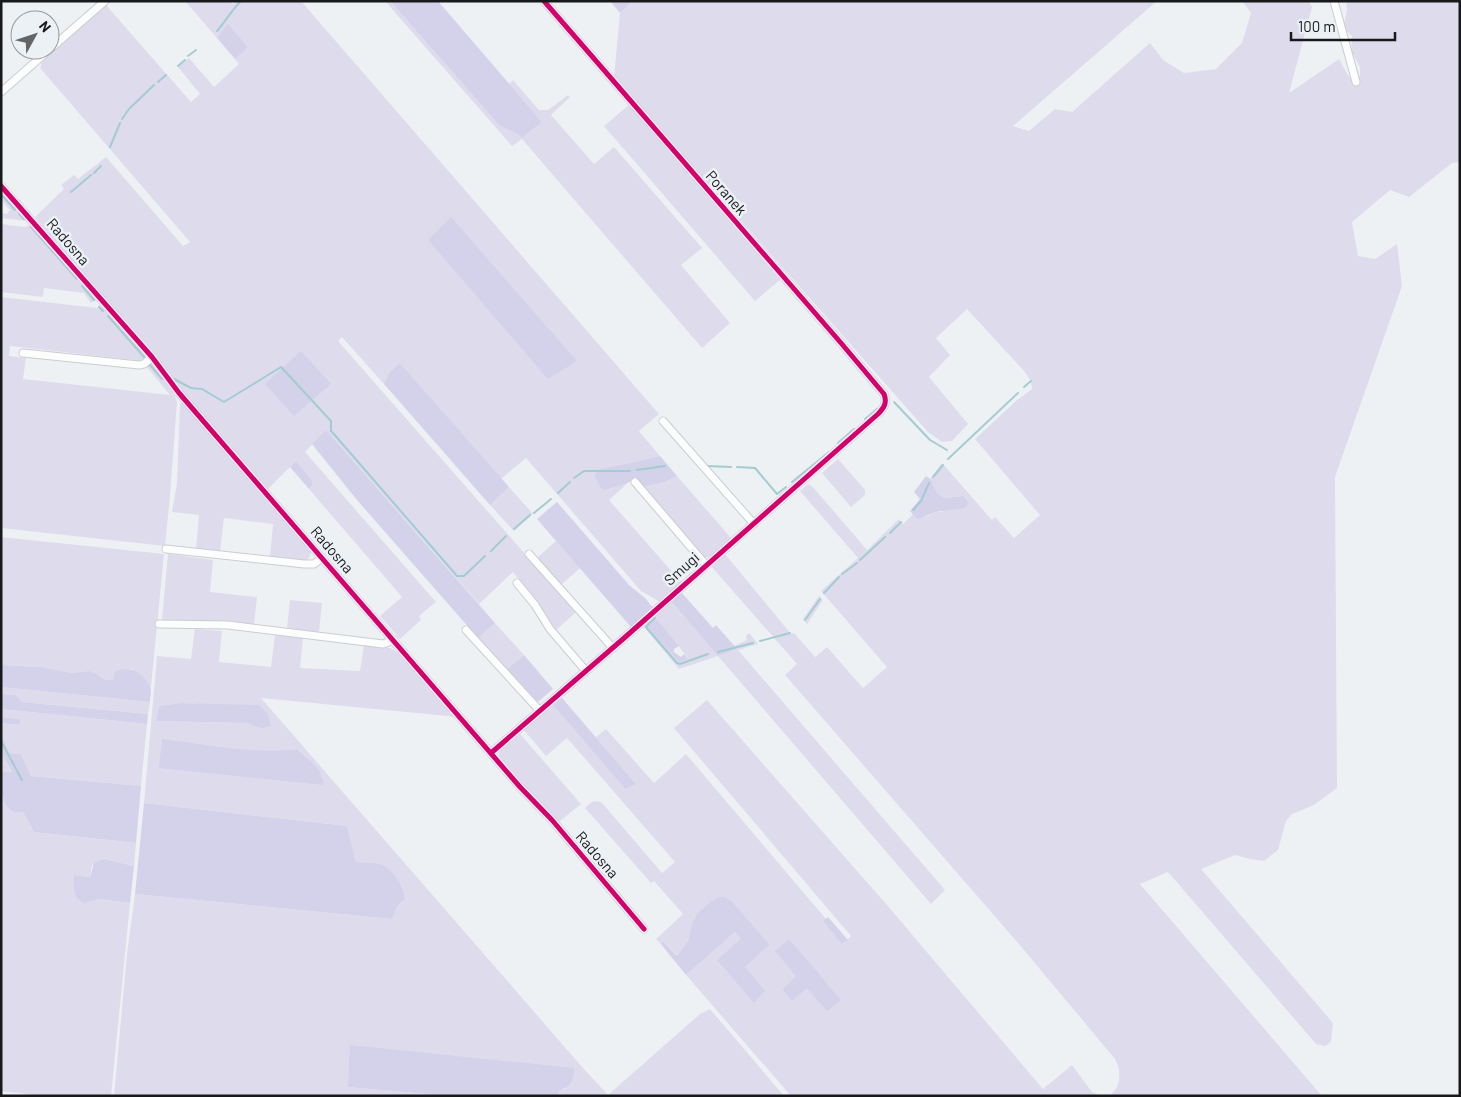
<svg xmlns="http://www.w3.org/2000/svg" width="1461" height="1097" font-family="Barlow,sans-serif">
<style>
.green{fill:#dedcec;fill-rule:evenodd}
.forest{fill:#d4d1ea}
.lines{fill:none;stroke-linecap:round;stroke-linejoin:round}
.stream{stroke:#a3ccd2;stroke-width:2}
.street-casing{stroke:#cbcdd0;stroke-width:9}
.street{stroke:#fcfdfd;stroke-width:7}
.cycleway-casing{stroke:#ecf1f6;stroke-width:8}
.cycleway{stroke:#d6006c;stroke-width:5}
.labels{text-anchor:middle;stroke-width:5;stroke-linejoin:round;paint-order:stroke}
.street-label{font-size:15px;fill:#18191b;stroke:#ecf1f6}
</style>
<rect width="100%" height="100%" fill="#eef1f4"/>
<g class="green">
<polygon points="185,1 230,1 233,4 236,1 301,1 659,414 639,431 660,456 610,467 606,490 630,481 609,500 682,583 660,602 641,591 526,458 501,479 400,363 389,373 384,384 342,337 338,341 576,612 556,630 544,611 513,572 479,604 326,430 305,452 436,602 419,616 421,620 400,639 380,616 402,597 309,489 313,485 311,480 296,461 267,490 175,384 153,354 35,217 64,189 61,185 74,175 78,179 106,157 183,246 190,242 40,68 43,60 106,5 191,102 200,94 178,67 189,58 214,87 239,64 235,59 248,47 228,25 217,38"/>
<path d="M385,1h5l109,124c8,5 16,7 23,13l20,-16 -33,-38 4,-4 26,30h9l20,-15 2,2 -19,18 43,49 20,-17 88,101 -21,17 49,58 -28,25 -180,-209 -10,7z"/>
<path d="M631,1h526l-144,125 16,5 26,-22 17,3 78,-69 13,17 21,13 32,-4 26,-26 9,-30 -9,-12h67l3,6 -23,86 50,-34 10,18 11,-1v-9l-9,-16 1,-15 -9,-8 4,-18 -1,-9h114v161l-8,1 -43,34 -19,-7 -38,32 6,34 17,3 22,-15 5,42 -67,191 2,311 -23,17 -22,9 -6,7 -8,29 -14,11 -14,-2 -15,-4 -34,14 132,154 -2,19 -6,4 -9,-2 -148,-172 -28,12 182,212h-213c12,-8 13,-25 6,-37l-97,-116 -233,-268 12,-11 -86,-98 14,-12 66,80 3,-1 21,24 12,-10 36,41 24,-21 -66,-76 37,-33 -58,-67 8,-7 5,3 54,63 32,-31 4,5 10,-10 3,4 12,-2 7,-4h7l21,-16 -18,2 -9,-4 -6,-15 12,-16 50,57 3,-3 19,21 26,-23 -65,-76 41,-38 16,-12 -1,-8 -6,-9 -58,-63 -31,29 14,17 -21,22 39,47 -16,17 -10,1 -14,-10 -314,-355 6,-64z"/>
<polygon points="629,105 780,280 755,301 604,126"/>
<polygon points="1,191 27,219 26,221 1,218 1,213 7,214 10,210 1,200"/>
<polygon points="1,224 25,227 31,224 96,298 96,300 91,303 84,293 44,288 43,297 1,292"/>
<path d="M1,297l96,11 3,-4 7,5 41,47 -6,6 -7,-2 -125,-14 -1,10 17,2 -3,21 147,16 -24,-29 5,-3h3c9,12 19,25 23,39l-7,94 -5,50 -164,-18z"/>
<polygon points="183,402 309,548 311,552 309,558 305,561 270,557 273,524 224,518 220,552 196,549 199,515 172,512 177,483 180,404"/>
<polygon points="838,459 865,490 865,495 851,507 822,473"/>
<polygon points="677,476 731,538 711,557 703,557 643,487 665,482"/>
<polygon points="509,487 533,514 514,531 490,505"/>
<polygon points="1,537 164,554 151,687 132,669 116,671 114,679 106,680 100,676 89,671 71,673 42,667 1,665"/>
<polygon points="556,541 580,568 561,585 537,558"/>
<polygon points="168,554 213,560 210,592 257,597 254,625 162,620"/>
<polygon points="819,596 823,600 807,624 803,619"/>
<polygon points="290,600 322,603 319,632 287,628"/>
<path d="M671,601l47,55 19,-7 -3,-3 13,-6 -1,-4 3,-3 9,11 -20,6 207,240 -14,14 -213,-248 -39,13 -36,-43zM648,626l28,17 12,15 -9,4z"/>
<polygon points="495,623 524,655 507,669 478,638"/>
<path d="M195,629l27,2 -3,31 52,5 4,-32 28,3 -3,30 60,3 4,-26 26,3 12,7 56,62 -197,-19 322,370 25,27 92,-81 10,-5 74,87h-227l2,-5 8,-3 -219,-1 102,9h-336l13,-142 8,-60 257,25 5,-12 8,-8 -49,-37 -9,-36 -203,-23 13,-147 34,3zM180,703h14l77,23c-10,4 -15,1 -24,-3l-91,-2 3,-15zM297,749l9,7 18,22 -62,-27h20z"/>
<polygon points="1,687 150,702 148,714 22,702 16,695 1,694"/>
<path d="M707,700l180,205 156,184 29,-24 20,27 9,4h-310l-105,-121 49,-43 6,7 4,28 25,-22 -38,-44 -26,5 -5,5 -12,28 -11,16h-1l-13,-13 -4,1 -4,-4 27,-25 -29,-33 -3,2 -66,-75c6,-6 11,-10 18,-4l59,69 13,-11 -108,-124 -21,18 -22,-26 29,-25 72,84 11,-5 -40,-47 10,-8 48,54 32,-29 140,165 -3,2 20,23 8,-8 -177,-208zM796,976l-4,24 -10,-11z"/>
<polygon points="1,709 147,724 141,786 31,776 21,754 10,753 1,735 1,723 19,725 20,719 1,717"/>
<polygon points="520,734 581,804 559,822 552,817 499,756 499,752"/>
<polygon points="1,752 2,753 12,773 1,772"/>
<path d="M1,792c4,14 7,21 22,20l11,20 102,11 -2,23 -30,-7 -12,6 -2,12 -16,-2 1,19 13,8 12,-3 30,4 -19,193h-67l-43,-5z"/>
</g>
<g class="forest">
<path d="M390,1h48l104,121 -20,16c-8,-7 -14,-7 -23,-13z"/>
<polygon points="610,1 631,1 631,2 620,13"/>
<polygon points="228,24 248,47 235,59 217,38"/>
<polygon points="451,217 577,361 548,379 428,240"/>
<polygon points="301,351 331,384 294,416 265,384"/>
<polygon points="400,363 509,487 490,505 384,384 389,373"/>
<polygon points="326,430 495,623 478,638 357,500 312,444"/>
<polygon points="660,456 677,476 665,482 643,487 635,480 606,490 601,488 595,477 596,473 601,469"/>
<polygon points="296,461 311,479 313,485 309,489 290,467"/>
<polygon points="926,476 930,479 937,494 945,498 963,496 969,503 965,508 935,512 919,519 916,518 910,511 920,499 914,492"/>
<polygon points="557,502 629,585 646,599 653,608 631,627 537,519"/>
<polygon points="681,592 713,628 716,625 737,649 718,656 671,601"/>
<polygon points="656,619 679,646 674,649 674,652 681,657 684,654 688,659 679,662 648,627"/>
<polygon points="524,655 553,689 538,702 507,669"/>
<path d="M1,665l41,2 29,6 18,-2 6,2 11,7 8,-1v-6l2,-2c17,-5 25,1 34,15 2,3 0,12 0,16l-149,-15z"/>
<polygon points="1,694 16,695 22,702 148,714 147,724 1,709"/>
<polygon points="562,698 636,784 625,789 553,705"/>
<path d="M180,703l79,2 9,9 3,12c-10,4 -15,1 -24,-3l-91,-2 3,-15z"/>
<polygon points="1,717 20,719 20,725 1,723"/>
<path d="M1,735l9,18 11,1 10,22 110,10 -5,57 -102,-11 -11,-20c-2,0 -5,1 -8,0 -15,-3 -14,-29 -14,-40h11l-11,-20z"/>
<path d="M162,739c44,5 91,16 135,10 10,8 27,22 27,36l-165,-17z"/>
<path d="M144,803l203,23 9,36c8,1 22,0 28,4 11,6 20,22 21,33l-8,8 -5,12 -257,-25z"/>
<path d="M104,859l30,7 -4,37 -30,-4 -16,4c-12,-5 -10,-17 -10,-28l16,2 4,-14z"/>
<polygon points="719,897 724,897 732,901 770,945 745,967 765,991 754,1003 717,960 741,939 735,932 686,975 660,943 664,942 676,955 678,955 689,939 692,924 697,914 710,902"/>
<polygon points="828,917 848,940 842,944 823,921"/>
<polygon points="789,939 841,1000 827,1011 807,988 792,1001 782,989 796,976 775,951"/>
<path d="M350,1045l224,23c0,12 -3,18 -15,23l-2,5h-107l-102,-9z"/>
</g>
<g class="lines">
<g class="stream">
<path d="M217,31c9,-10 14,-20 24,-30"/>
<polyline points="188,56 196,50"/>
<polyline points="178,66 185,60"/>
<polyline points="158,82 166,75"/>
<polyline points="122,119 129,109 154,85"/>
<polyline points="110,147 120,123"/>
<polyline points="94,173 101,166"/>
<polyline points="71,192 91,175"/>
<polyline points="1,194 15,210"/>
<polyline points="19,214 24,219"/>
<polyline points="32,226 31,227 77,279"/>
<polyline points="82,286 94,300"/>
<polyline points="99,307 103,311"/>
<polyline points="108,316 144,357"/>
<polyline points="150,365 162,379"/>
<polyline points="174,379 191,388 202,389 224,402 281,367 331,421 331,431 333,433 457,576 464,576 485,556"/>
<polyline points="1024,387 1031,381"/>
<polyline points="894,402 930,440 947,450"/>
<polyline points="865,419 877,409"/>
<polyline points="838,443 854,429"/>
<polyline points="948,459 1018,393"/>
<polyline points="707,466 731,467"/>
<polyline points="737,467 755,468 777,494 786,487"/>
<polyline points="637,470 665,466"/>
<polyline points="933,477 943,465"/>
<polyline points="574,478 584,471 630,471"/>
<polyline points="792,482 829,452"/>
<polyline points="558,493 570,482"/>
<polyline points="913,510 921,501 929,483"/>
<polyline points="534,513 551,499"/>
<polyline points="514,529 530,515"/>
<polyline points="890,533 901,522"/>
<polyline points="491,551 506,536"/>
<polyline points="860,560 885,537"/>
<polyline points="842,574 857,563"/>
<polyline points="824,593 839,577"/>
<polyline points="655,618 646,627 677,663 680,664 708,654"/>
<polyline points="805,620 820,599"/>
<polyline points="760,641 790,633"/>
<polyline points="718,652 753,643"/>
<polyline points="1,741 22,780"/>
</g>
<defs>
<g id="street">
<polyline points="1334,1 1356,82"/>
<polyline points="50,49 105,1"/>
<polyline points="1,92 49,50"/>
<polyline points="1,186 152,357 179,393 520,787 552,820 644,929"/>
<polyline points="23,353 139,365 144,364 152,357"/>
<polyline points="663,421 754,524"/>
<polyline points="635,482 706,565"/>
<polyline points="166,549 304,564 314,564 322,558"/>
<polyline points="529,554 613,648"/>
<polyline points="517,583 535,605 550,629 586,671"/>
<polyline points="159,624 228,625 383,644 394,640"/>
<polyline points="466,630 540,711"/>
<path d="M491,753l132,-114 255,-225c7,-7 9,-12 6,-20l-43,-51 -297,-342"/>
</g>
</defs>
<use href="#street" class="street-casing"/>
<use href="#street" class="street"/>
<defs>
<g id="cycleway">
<polyline points="1,186 152,357 179,393 520,787 552,820 644,929"/>
<path d="M491,753l132,-114 255,-225c7,-7 9,-12 6,-20l-43,-51 -297,-342"/>
</g>
</defs>
<use href="#cycleway" class="cycleway-casing"/>
<use href="#cycleway" class="cycleway"/>
</g>
<g class="labels">
<g class="street-label">
<text transform="translate(726 193) rotate(49)" y="5">Poranek</text>
<text transform="translate(68 242) rotate(49)" y="5">Radosna</text>
<text transform="translate(332 550) rotate(49)" y="5">Radosna</text>
<text transform="translate(682 569) rotate(-42)" y="5">Smugi</text>
<text transform="translate(597 855) rotate(49)" y="5">Radosna</text>
</g>
</g>
<rect width="1461" height="1097" fill="none" stroke="#18191b" stroke-width="5"/>
<g transform="translate(35 35) rotate(50)"><circle r="24" fill="#ecf1f6" stroke="#979b9e"/>
<path d="M0-4L9 19L0 12L-9 19Z" fill="#636567"/>
<text y="-8" font-size="14" font-weight="bold" text-anchor="middle" fill="#18191b">N</text>
</g>
<path d="M1291 32v8h104v-8" fill="none" stroke="#18191b" stroke-width="2.5"/>
<text x="1298" y="32" font-size="15" fill="#18191b" stroke="#ecf1f6" stroke-width="4" paint-order="stroke">100 m</text>
</svg>
